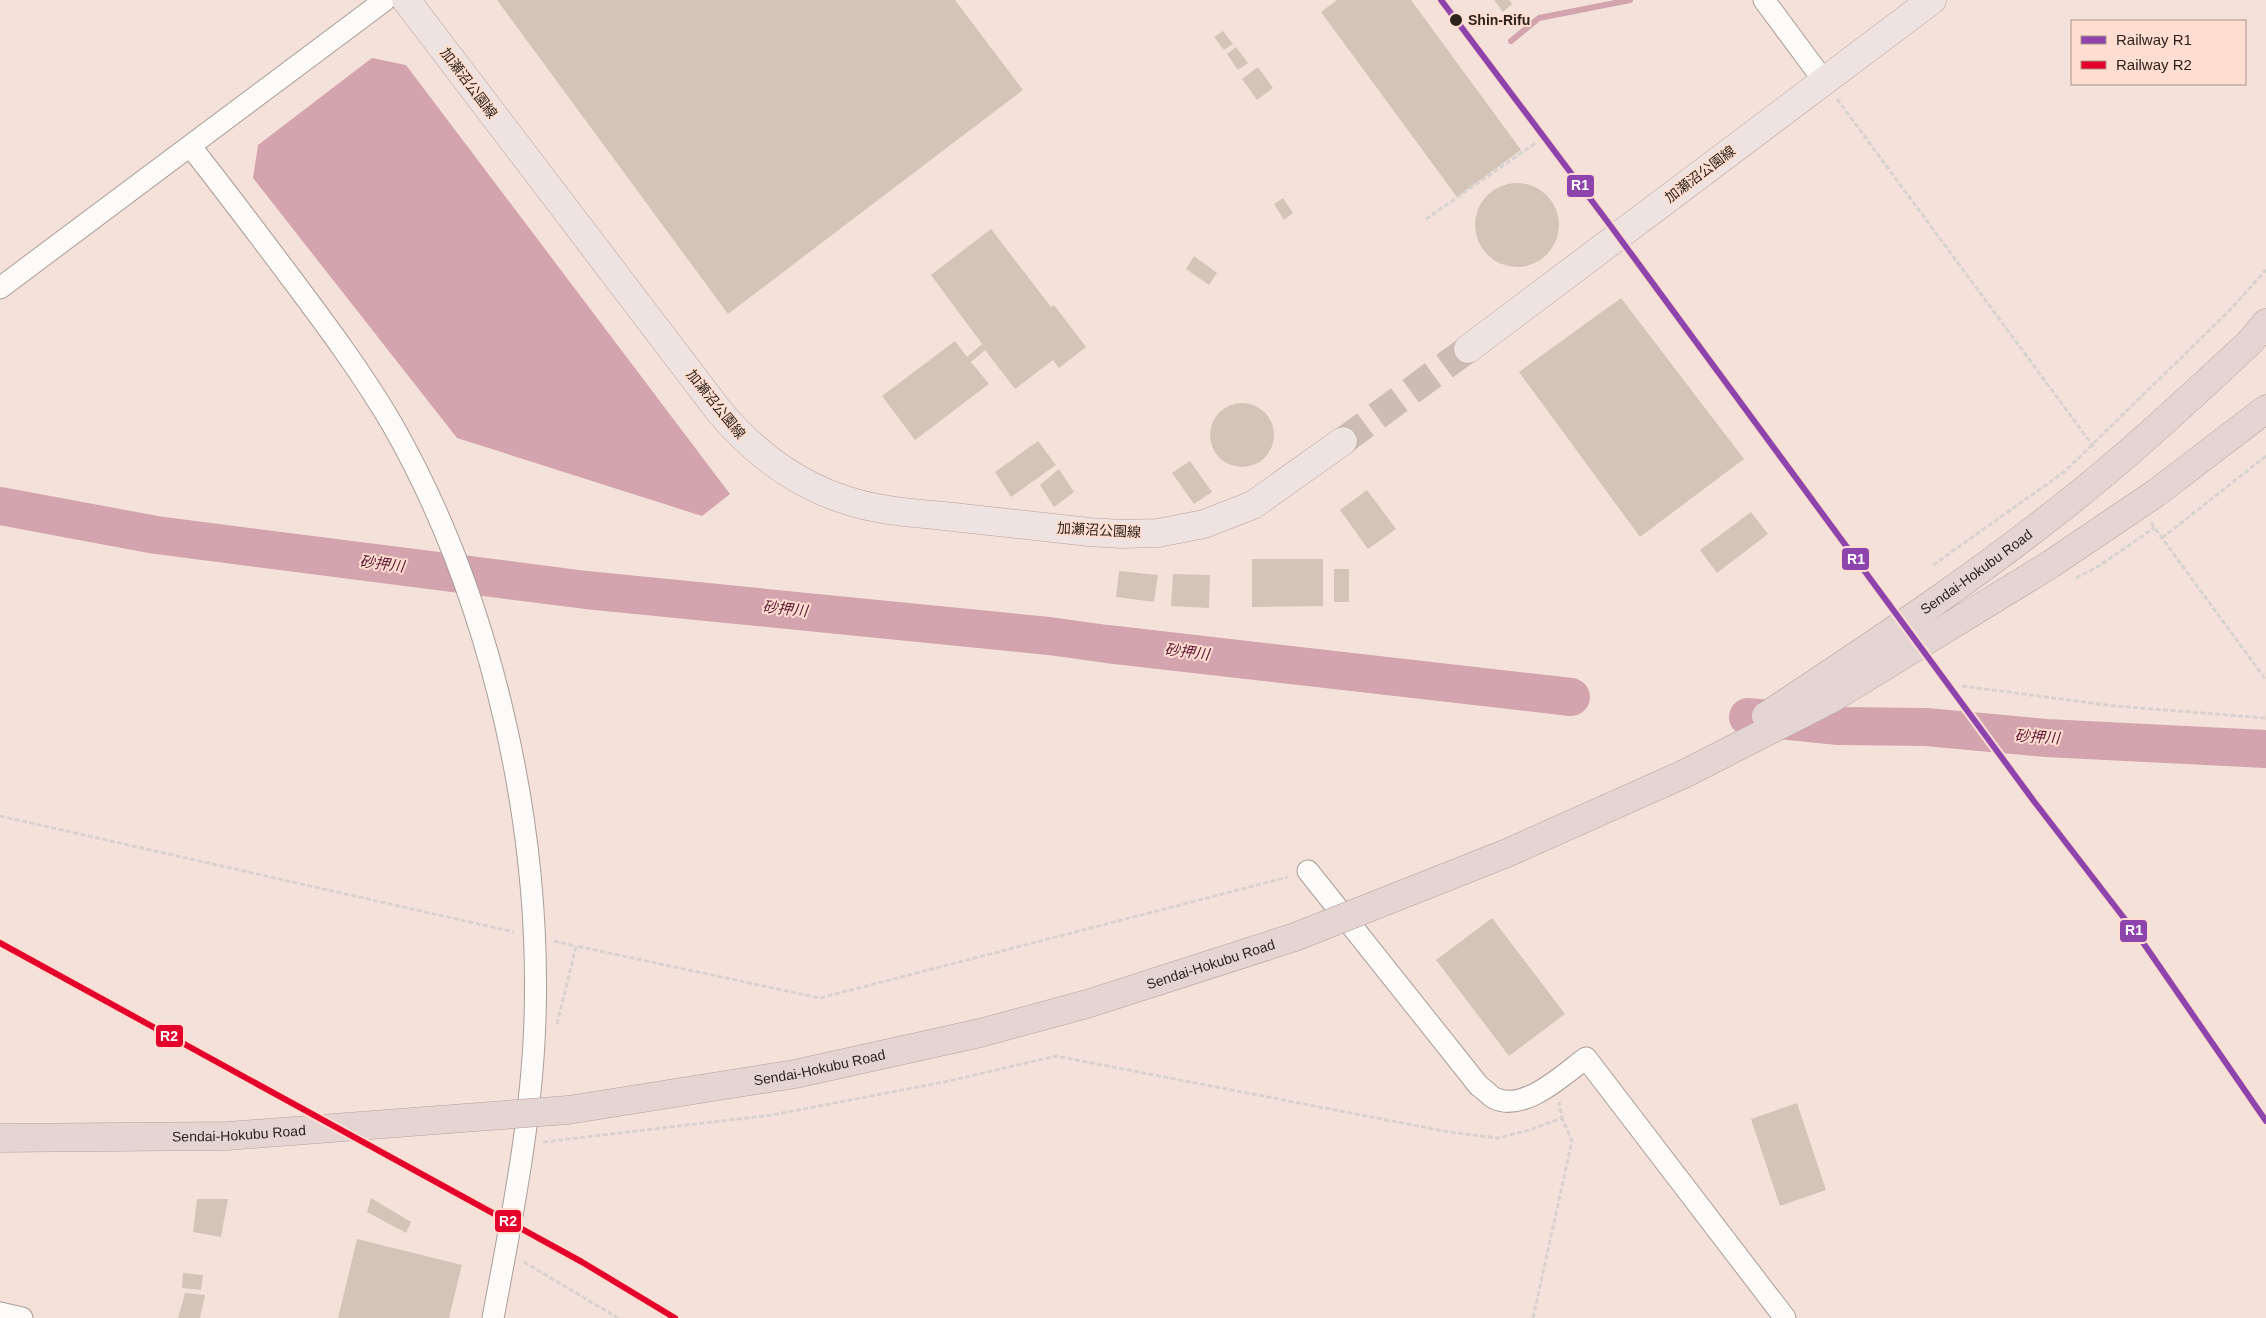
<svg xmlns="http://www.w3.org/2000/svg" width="2266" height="1318" font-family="Helvetica,'Noto Sans JP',sans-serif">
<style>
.water{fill:#d3a3ae}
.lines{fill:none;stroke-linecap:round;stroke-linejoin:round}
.stream{stroke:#d3a3ae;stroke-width:6}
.river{stroke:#d3a3ae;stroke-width:38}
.building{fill:#d4c4b8}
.major-tunnel{stroke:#ccbcb4;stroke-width:28;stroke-dasharray:28 14;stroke-linecap:butt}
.minor-casing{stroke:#aa9d97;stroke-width:23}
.major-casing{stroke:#b69f9b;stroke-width:29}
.highway-casing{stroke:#b69f9b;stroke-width:29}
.path{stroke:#d7d2cf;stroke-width:3;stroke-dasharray:5 2.5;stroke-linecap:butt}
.minor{stroke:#fdfbf9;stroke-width:21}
.major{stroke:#efe3e2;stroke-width:28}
.highway{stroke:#e4d4d2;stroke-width:28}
.highway-bridge-casing{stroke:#b69f9b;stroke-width:29;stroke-linecap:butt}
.highway-bridge{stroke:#e4d4d2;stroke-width:28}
.rail-1-casing{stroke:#feded0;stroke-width:10}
.rail-2-casing{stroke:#feded0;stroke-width:10}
.rail-1{stroke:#8e44ad;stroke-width:6}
.rail-2{stroke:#e4002b;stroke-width:6}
.stop-dot{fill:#2e221d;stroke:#feded0;stroke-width:2}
.labels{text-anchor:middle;stroke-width:4;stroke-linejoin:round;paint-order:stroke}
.stop-label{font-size:14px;font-weight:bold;fill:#2e221d;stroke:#feded0;text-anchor:start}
.street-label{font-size:14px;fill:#2e221d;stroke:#feded0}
.water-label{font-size:15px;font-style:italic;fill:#5e1534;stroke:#feded0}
.line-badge{stroke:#feded0;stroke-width:2}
.badge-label{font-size:14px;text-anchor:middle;font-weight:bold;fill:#fff}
</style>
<rect width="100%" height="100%" fill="#f4e2da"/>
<polygon class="water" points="372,58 406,65 730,494 702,516 457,438 253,178 258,145"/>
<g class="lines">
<polyline class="stream" points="1511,41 1539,18 1630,0"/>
<g class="river">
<polyline points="0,506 156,535 586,590 1049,636 1107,644 1571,697"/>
<polyline points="1748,717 1839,726 1926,727 2046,738 2266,749"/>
</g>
</g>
<g class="building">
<polygon points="497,0 955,0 1023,90 728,314"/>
<polygon points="1337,0 1411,0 1521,150 1457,197 1321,12"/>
<polygon points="1494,0 1509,0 1512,4 1503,12"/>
<polygon points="1223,31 1233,44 1224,50 1214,37"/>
<polygon points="1236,47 1248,63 1238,70 1227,54"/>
<polygon points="1258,67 1273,88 1257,100 1242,79"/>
<circle cx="1517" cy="225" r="42"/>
<polygon points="1283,198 1293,213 1284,220 1274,204"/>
<polygon points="991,229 1051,307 1054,305 1086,347 1059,368 1053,360 1015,389 985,350 971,362 989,384 915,440 882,396 955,341 967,357 982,344 931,275"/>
<polygon points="1194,256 1217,273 1209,285 1186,269"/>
<polygon points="1621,298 1744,459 1640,537 1519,372"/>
<circle cx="1242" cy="435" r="32"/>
<polygon points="1038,441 1056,465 1011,497 995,472"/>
<polygon points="1190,461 1212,492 1194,504 1172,473"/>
<polygon points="1059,469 1074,492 1054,507 1040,485"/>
<polygon points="1367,490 1396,529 1368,549 1340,510"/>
<polygon points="1751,512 1768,534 1717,573 1700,550"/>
<polygon points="1252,559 1323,559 1323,606 1252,607"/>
<rect x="1334" y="569" width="15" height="33"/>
<polygon points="1119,571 1158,575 1154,602 1116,597"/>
<polygon points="1173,574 1210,575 1209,608 1171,606"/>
<polygon points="1492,918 1565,1014 1509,1056 1436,960"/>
<polygon points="1797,1103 1826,1190 1780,1206 1751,1119"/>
<polygon points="371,1198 411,1222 406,1233 367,1212"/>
<polygon points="197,1199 228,1199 221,1237 193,1232"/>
<polygon points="357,1239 462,1265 449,1318 338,1318"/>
<polygon points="183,1273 203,1275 201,1290 182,1288"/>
<polygon points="185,1293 205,1295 200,1318 178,1318"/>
</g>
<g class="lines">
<polyline class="major-tunnel" points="1343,441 1468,349"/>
<defs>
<g id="minor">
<polyline points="1764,0 1824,81"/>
<path d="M191,147c34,43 67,87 100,131 36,48 71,95 101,146 102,179 153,413 142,618 -5,92 -24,185 -41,276"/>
<polyline points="0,288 385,0"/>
<path d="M1308,871l171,215c5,3 10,9 15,12 30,15 70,-24 92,-40l199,260"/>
<polyline points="0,1313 22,1318"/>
</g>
<g id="major">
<path d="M406,0l313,411c42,50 93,85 158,97 25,5 51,6 76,9 45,5 90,10 136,15l33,2 36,-1 46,-9 49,-19 90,-64"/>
<polyline points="1468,349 1932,0"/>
</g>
<g id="highway">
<polyline points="2250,342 2266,323"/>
<polyline points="2156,493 2266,409"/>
</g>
</defs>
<use href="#minor" class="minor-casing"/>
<use href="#major" class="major-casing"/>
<use href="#highway" class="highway-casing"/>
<g class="path">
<polyline points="1837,99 2096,450"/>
<polyline points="1426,219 1537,142"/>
<polyline points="2151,523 2266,680"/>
<polyline points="2162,538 2266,456"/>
<polyline points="1933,565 2064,472 2230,310 2266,270"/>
<polyline points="2076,578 2099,566 2154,528"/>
<polyline points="1962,686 2115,706 2266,718"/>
<polyline points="0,816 514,932"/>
<polyline points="554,941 576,946"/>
<polyline points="557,1024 576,946 820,998 1288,877"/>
<polyline points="543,1142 772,1115 949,1081 1056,1056 1449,1132 1498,1138 1529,1130 1562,1118 1559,1102"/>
<polyline points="524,1262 618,1318"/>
<polyline points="1533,1318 1572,1141 1562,1118"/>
</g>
<use href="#minor" class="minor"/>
<use href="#major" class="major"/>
<use href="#highway" class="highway"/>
<defs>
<g id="highway-bridge">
<path id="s1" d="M1766,716c116,-77 234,-155 341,-245 49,-41 96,-85 143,-129"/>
<path id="s2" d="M0,1138l227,-2 341,-26 227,-36 185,-41 107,-29 208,-67 212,-84 177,-79 147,-75 220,-135 105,-71"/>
</g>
</defs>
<use href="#highway-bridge" class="highway-bridge-casing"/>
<use href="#highway-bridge" class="highway-bridge"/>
<defs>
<polyline id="rail-1" points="1441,0 1607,221 2033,800 2144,944 2266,1121"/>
<polyline id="rail-2" points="0,943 582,1262 675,1318"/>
</defs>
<use href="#rail-1" class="rail-1-casing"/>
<use href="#rail-2" class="rail-2-casing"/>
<use href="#rail-1" class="rail-1"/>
<use href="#rail-2" class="rail-2"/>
</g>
<circle class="stop-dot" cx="1456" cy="20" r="7"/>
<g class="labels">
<g class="stop-label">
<text x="1468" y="25">Shin-Rifu</text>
</g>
<g class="street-label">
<text transform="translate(469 83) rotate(53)" y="5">加瀬沼公園線</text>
<text transform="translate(1700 174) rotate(-37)" y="5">加瀬沼公園線</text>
<text transform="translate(716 404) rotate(51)" y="5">加瀬沼公園線</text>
<text transform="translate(1099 530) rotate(3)" y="5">加瀬沼公園線</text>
<text dy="5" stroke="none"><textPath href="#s1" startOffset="255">Sendai-Hokubu Road</textPath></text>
<text dy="5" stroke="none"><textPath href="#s2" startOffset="1229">Sendai-Hokubu Road</textPath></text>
<text dy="5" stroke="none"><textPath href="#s2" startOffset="824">Sendai-Hokubu Road</textPath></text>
<text dy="5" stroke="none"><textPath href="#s2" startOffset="239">Sendai-Hokubu Road</textPath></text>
</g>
<g class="water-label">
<text transform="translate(382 564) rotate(7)" y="5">砂押川</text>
<text transform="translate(785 609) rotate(6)" y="5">砂押川</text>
<text transform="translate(1187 652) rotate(7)" y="5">砂押川</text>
<text transform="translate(2037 737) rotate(4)" y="5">砂押川</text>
</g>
</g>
<g class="line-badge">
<rect x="1566" y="174" width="29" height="24" rx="5" fill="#8e44ad"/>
<rect x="1841" y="547" width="29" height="24" rx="5" fill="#8e44ad"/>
<rect x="2119" y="919" width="29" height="24" rx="5" fill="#8e44ad"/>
<rect x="155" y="1024" width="29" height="24" rx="5" fill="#e4002b"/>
<rect x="494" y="1209" width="28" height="24" rx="5" fill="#e4002b"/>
</g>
<g class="badge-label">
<text x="1580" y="190">R1</text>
<text x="1856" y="564">R1</text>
<text x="2134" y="935">R1</text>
<text x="169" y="1041">R2</text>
<text x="508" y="1226">R2</text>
</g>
<rect x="2071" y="20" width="175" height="65" fill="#feded0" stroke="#ab9388"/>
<rect x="2081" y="36" width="25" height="8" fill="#8e44ad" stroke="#ab9388"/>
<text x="2116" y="45" font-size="15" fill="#2e221d">Railway R1</text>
<rect x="2081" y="61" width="25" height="8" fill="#e4002b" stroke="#ab9388"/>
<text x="2116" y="70" font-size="15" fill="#2e221d">Railway R2</text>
</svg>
